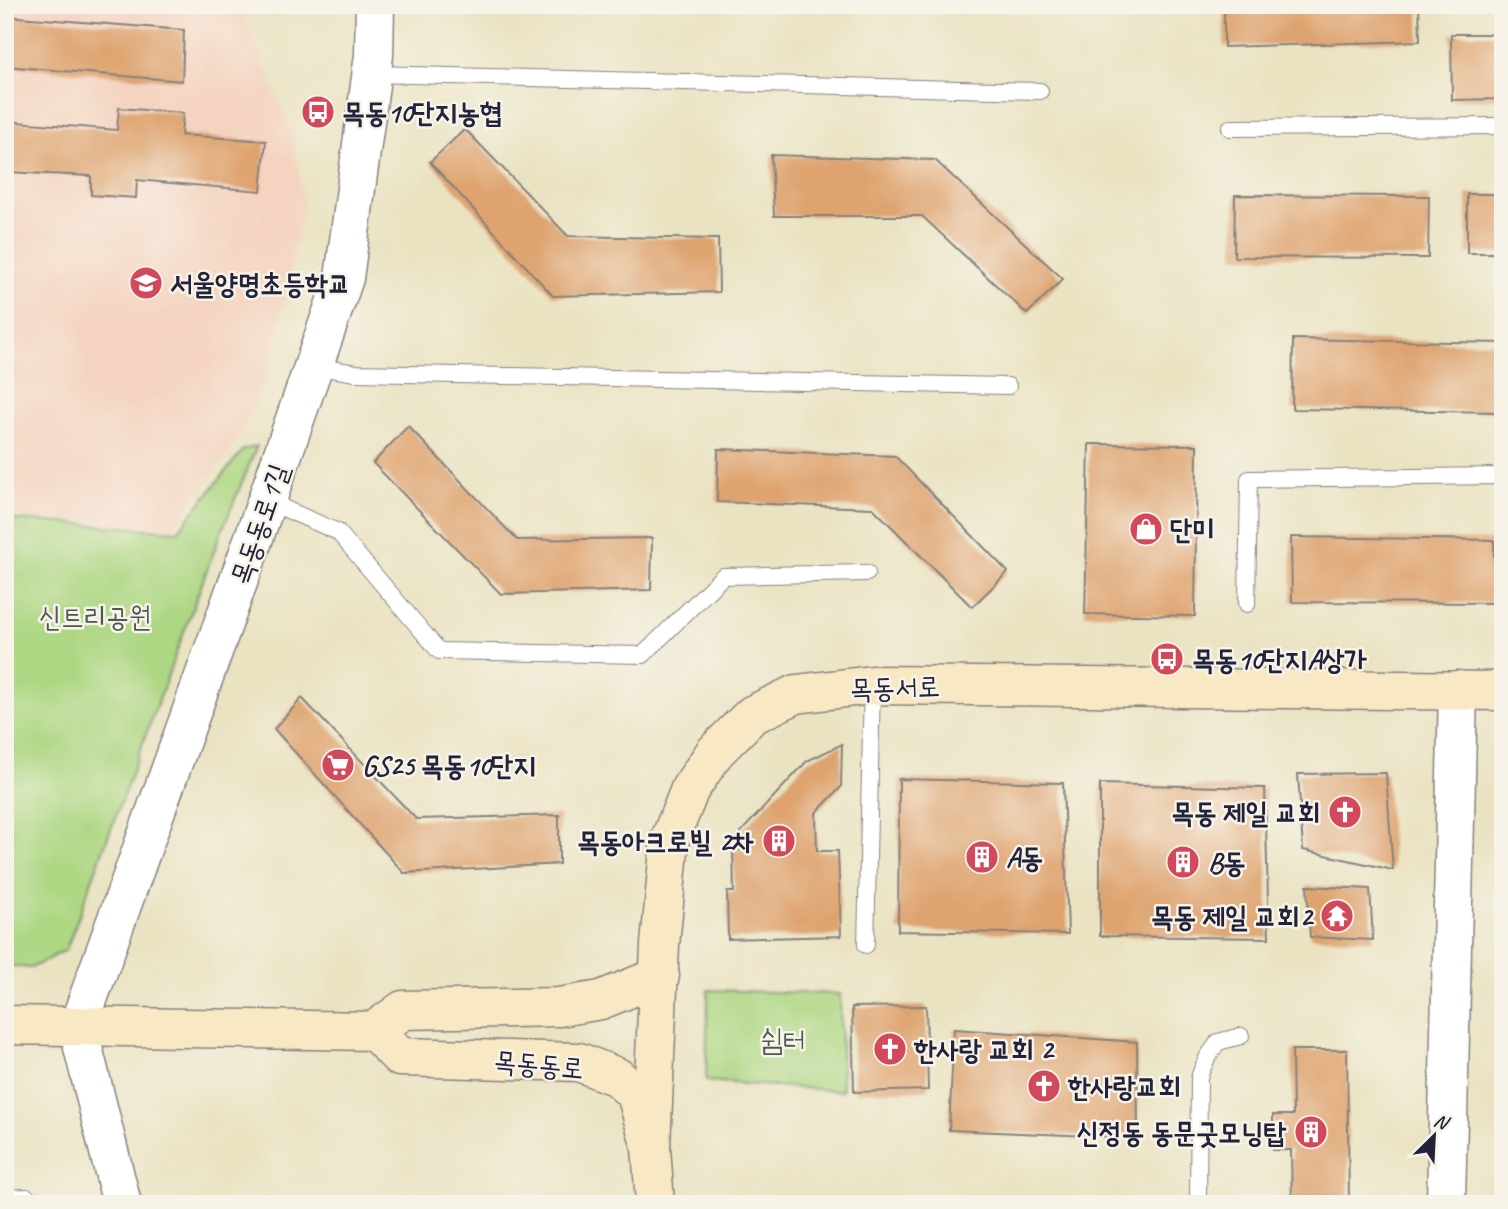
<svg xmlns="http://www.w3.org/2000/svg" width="1508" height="1209" font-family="Caveat,'Poor Story',sans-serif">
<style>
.built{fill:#f4d3c0}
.green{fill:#add783;stroke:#687c5f;stroke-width:2}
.building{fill:#dea36e}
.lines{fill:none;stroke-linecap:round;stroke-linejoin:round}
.service-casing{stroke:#86827e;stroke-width:18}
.tertiary-casing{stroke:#86827e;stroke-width:41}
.secondary-casing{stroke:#86827e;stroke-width:41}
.service{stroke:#fff;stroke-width:16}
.tertiary{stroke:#fff;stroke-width:38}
.secondary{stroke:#f8e8c3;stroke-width:38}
.labels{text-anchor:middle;stroke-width:5;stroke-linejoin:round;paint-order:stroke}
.poi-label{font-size:28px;font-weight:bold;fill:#22223b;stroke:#f7f3e8;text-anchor:start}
.street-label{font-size:28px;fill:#22223b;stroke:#f7f3e8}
.park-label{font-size:28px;fill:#4c5851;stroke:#f7f3e8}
</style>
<rect width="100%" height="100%" fill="#f7f3e8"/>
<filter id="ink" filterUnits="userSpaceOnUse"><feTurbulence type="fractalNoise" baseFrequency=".0143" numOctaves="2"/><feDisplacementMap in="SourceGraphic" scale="14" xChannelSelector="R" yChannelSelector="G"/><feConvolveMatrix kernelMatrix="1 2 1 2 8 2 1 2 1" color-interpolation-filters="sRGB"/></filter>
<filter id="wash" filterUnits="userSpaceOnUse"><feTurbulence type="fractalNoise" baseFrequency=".00686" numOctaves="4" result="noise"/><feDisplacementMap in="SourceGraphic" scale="28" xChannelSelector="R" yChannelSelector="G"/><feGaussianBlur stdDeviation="1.57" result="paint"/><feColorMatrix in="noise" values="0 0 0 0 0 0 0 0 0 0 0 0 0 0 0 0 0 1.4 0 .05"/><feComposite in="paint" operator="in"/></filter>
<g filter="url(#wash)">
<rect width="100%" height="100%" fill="#eae3c2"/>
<polygon class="built" points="5,5 241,6 293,138 304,203 271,364 241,435 173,528 5,515"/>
<g class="green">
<polygon points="257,446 218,540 66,950 31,968 5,965 5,519 178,531 243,450"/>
<polygon points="708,990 840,994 842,1091 706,1081"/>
</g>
<g id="blocks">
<g class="building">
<polygon points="1224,5 1419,5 1420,41 1224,47"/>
<polygon points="5,16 184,30 182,81 5,66"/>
<polygon points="1451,34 1503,34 1503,99 1452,100"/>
<polygon points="119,108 183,113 181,135 266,141 261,191 137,180 136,198 91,195 91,176 5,172 5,121 117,130"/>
<polygon points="465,129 568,236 718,239 719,292 553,296 430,162"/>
<polygon points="771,155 935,160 1063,279 1027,314 922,216 774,216"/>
<rect x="1467" y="194" width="36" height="59"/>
<polygon points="1235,195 1429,196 1428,258 1234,257"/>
<polygon points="1293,339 1503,343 1503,412 1292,409"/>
<polygon points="408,426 517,540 652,538 651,590 501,594 373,463"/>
<polygon points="1089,444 1197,445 1195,616 1085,614"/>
<polygon points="718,449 895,456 1008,572 972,607 873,508 717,502"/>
<polygon points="1291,537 1494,540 1494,603 1292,602"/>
<polygon points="302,698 416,819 559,815 559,864 404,873 274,729"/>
<polygon points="842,744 841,787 816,813 817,851 838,851 841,936 728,939 727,892 734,892 733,850 741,850 741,832 807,761"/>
<polygon points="1386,773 1393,870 1303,850 1298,774"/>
<polygon points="899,779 1063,783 1068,934 898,931"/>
<polygon points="1100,784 1265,788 1269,938 1100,936"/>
<polygon points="1307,886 1370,889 1373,940 1310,937"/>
<polygon points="926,1006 928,1090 854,1092 852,1007"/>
<polygon points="954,1029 1137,1042 1138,1138 949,1130"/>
<polygon points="1292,1050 1347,1050 1349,1204 1292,1204 1291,1150 1273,1150 1273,1115 1293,1115"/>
</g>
</g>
</g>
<g filter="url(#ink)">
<use href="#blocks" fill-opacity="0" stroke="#86827e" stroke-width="2"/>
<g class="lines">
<defs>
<g id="service">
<polyline points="371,74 1040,91"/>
<polyline points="1230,128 1503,126"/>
<polyline points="313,366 356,373 1008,386"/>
<polyline points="267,501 338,532 439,651 643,655 723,576 867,573"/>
<polyline points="1247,604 1249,479 1503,476"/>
<polyline points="866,945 872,685"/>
<polyline points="5,1198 27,1197 29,1204"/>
<polyline points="1198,1204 1199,1077 1207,1058 1218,1042 1241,1036"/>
</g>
<g id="tertiary">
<polyline points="122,1204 78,1027 251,546 344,278 374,55 375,5"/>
<polyline points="1446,1204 1458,690"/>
</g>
<g id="secondary">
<polyline points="5,1025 374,1031 403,1010 559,1007 601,1000 660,976"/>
<polyline points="374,1031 400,1057 579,1062 617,1077 636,1094 651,1147 655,1204"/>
<polyline points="651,1147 660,945 670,839 690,789 715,752 752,715 796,694 872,685 1503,691"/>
</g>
</defs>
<use href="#service" class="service-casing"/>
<use href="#tertiary" class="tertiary-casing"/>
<use href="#secondary" class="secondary-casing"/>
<use href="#service" class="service"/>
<use href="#tertiary" class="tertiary"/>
<use href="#secondary" class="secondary"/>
</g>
</g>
<defs>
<symbol id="bus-disc" viewBox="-11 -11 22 22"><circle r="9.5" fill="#d1495b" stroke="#f7f3e8"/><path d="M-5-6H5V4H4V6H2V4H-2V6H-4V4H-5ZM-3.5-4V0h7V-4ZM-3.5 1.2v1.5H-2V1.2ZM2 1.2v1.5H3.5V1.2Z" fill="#fff"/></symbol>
<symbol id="school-disc" viewBox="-11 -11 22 22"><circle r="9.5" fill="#d1495b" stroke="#f7f3e8"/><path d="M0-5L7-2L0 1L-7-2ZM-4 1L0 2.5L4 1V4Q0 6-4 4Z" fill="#fff"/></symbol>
<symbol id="shop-disc" viewBox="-11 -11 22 22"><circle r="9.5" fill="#d1495b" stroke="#f7f3e8"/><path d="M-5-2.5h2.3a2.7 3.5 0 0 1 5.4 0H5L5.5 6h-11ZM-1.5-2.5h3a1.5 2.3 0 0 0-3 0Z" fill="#fff"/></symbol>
<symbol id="supermarket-disc" viewBox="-11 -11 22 22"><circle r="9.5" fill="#d1495b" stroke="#f7f3e8"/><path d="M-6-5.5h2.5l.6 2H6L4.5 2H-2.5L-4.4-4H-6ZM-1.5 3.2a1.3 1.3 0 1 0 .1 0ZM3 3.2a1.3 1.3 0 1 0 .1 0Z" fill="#fff"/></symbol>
<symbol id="church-disc" viewBox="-11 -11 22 22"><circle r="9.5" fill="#d1495b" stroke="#f7f3e8"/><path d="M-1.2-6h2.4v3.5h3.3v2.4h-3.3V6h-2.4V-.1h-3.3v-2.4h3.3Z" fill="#fff"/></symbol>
<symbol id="building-disc" viewBox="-11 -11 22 22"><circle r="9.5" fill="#d1495b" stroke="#f7f3e8"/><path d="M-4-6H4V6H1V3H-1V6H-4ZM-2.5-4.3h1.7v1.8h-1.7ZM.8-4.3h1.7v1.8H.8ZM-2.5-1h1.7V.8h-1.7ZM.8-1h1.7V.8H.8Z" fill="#fff"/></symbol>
<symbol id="temple-disc" viewBox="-11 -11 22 22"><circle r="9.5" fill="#d1495b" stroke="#f7f3e8"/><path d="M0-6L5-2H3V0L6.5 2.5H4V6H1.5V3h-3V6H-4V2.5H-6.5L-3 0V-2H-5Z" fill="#fff"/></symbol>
</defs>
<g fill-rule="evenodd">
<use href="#bus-disc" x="299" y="93" width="38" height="38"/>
<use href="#school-disc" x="127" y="264" width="38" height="38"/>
<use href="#shop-disc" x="1127" y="510" width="38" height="38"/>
<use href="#bus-disc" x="1148" y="640" width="38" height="38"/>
<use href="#supermarket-disc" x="319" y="746" width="38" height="38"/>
<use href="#church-disc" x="1326" y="793" width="38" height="38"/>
<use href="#building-disc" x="760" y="822" width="38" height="38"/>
<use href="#building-disc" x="963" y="838" width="38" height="38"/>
<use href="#building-disc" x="1164" y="843" width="38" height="38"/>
<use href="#temple-disc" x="1318" y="897" width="38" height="38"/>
<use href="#church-disc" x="871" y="1030" width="38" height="38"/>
<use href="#church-disc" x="1025" y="1067" width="38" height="38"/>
<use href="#building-disc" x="1292" y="1113" width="38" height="38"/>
</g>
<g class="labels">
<g class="poi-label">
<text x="342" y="122">목동10단지농협</text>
<text x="170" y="293">서울양명초등학교</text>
<text x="1170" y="539">단미</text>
<text x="1192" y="669">목동10단지A상가</text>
<text x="362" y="775">GS25 목동10단지</text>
<text x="1320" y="822" text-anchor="end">목동 제일 교회</text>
<text x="754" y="851" text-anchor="end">목동아크로빌 2차</text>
<text x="1006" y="867">A동</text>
<text x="1208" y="872">B동</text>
<text x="1312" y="926" text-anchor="end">목동 제일 교회2</text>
<text x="914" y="1059">한사랑 교회 2</text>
<text x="1068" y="1096">한사랑교회</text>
<text x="1286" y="1142" text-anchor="end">신정동 동문굿모닝탑</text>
</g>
<g class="street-label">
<text transform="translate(259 524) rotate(-71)" y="10">목동동로1길</text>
<text transform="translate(895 687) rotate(-2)" y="10">목동서로</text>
<text transform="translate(539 1064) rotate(5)" y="10">목동동로</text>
</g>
<g class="park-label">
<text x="95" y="626">신트리공원</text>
<text x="783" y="1050">쉼터</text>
</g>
</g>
<rect width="1508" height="1209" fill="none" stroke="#f7f3e8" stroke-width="28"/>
<g transform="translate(1434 1136) rotate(24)" stroke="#f7f3e8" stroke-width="5" paint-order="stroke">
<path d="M0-5L12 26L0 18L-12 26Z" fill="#22223b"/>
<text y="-10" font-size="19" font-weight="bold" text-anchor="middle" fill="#22223b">N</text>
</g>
</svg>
